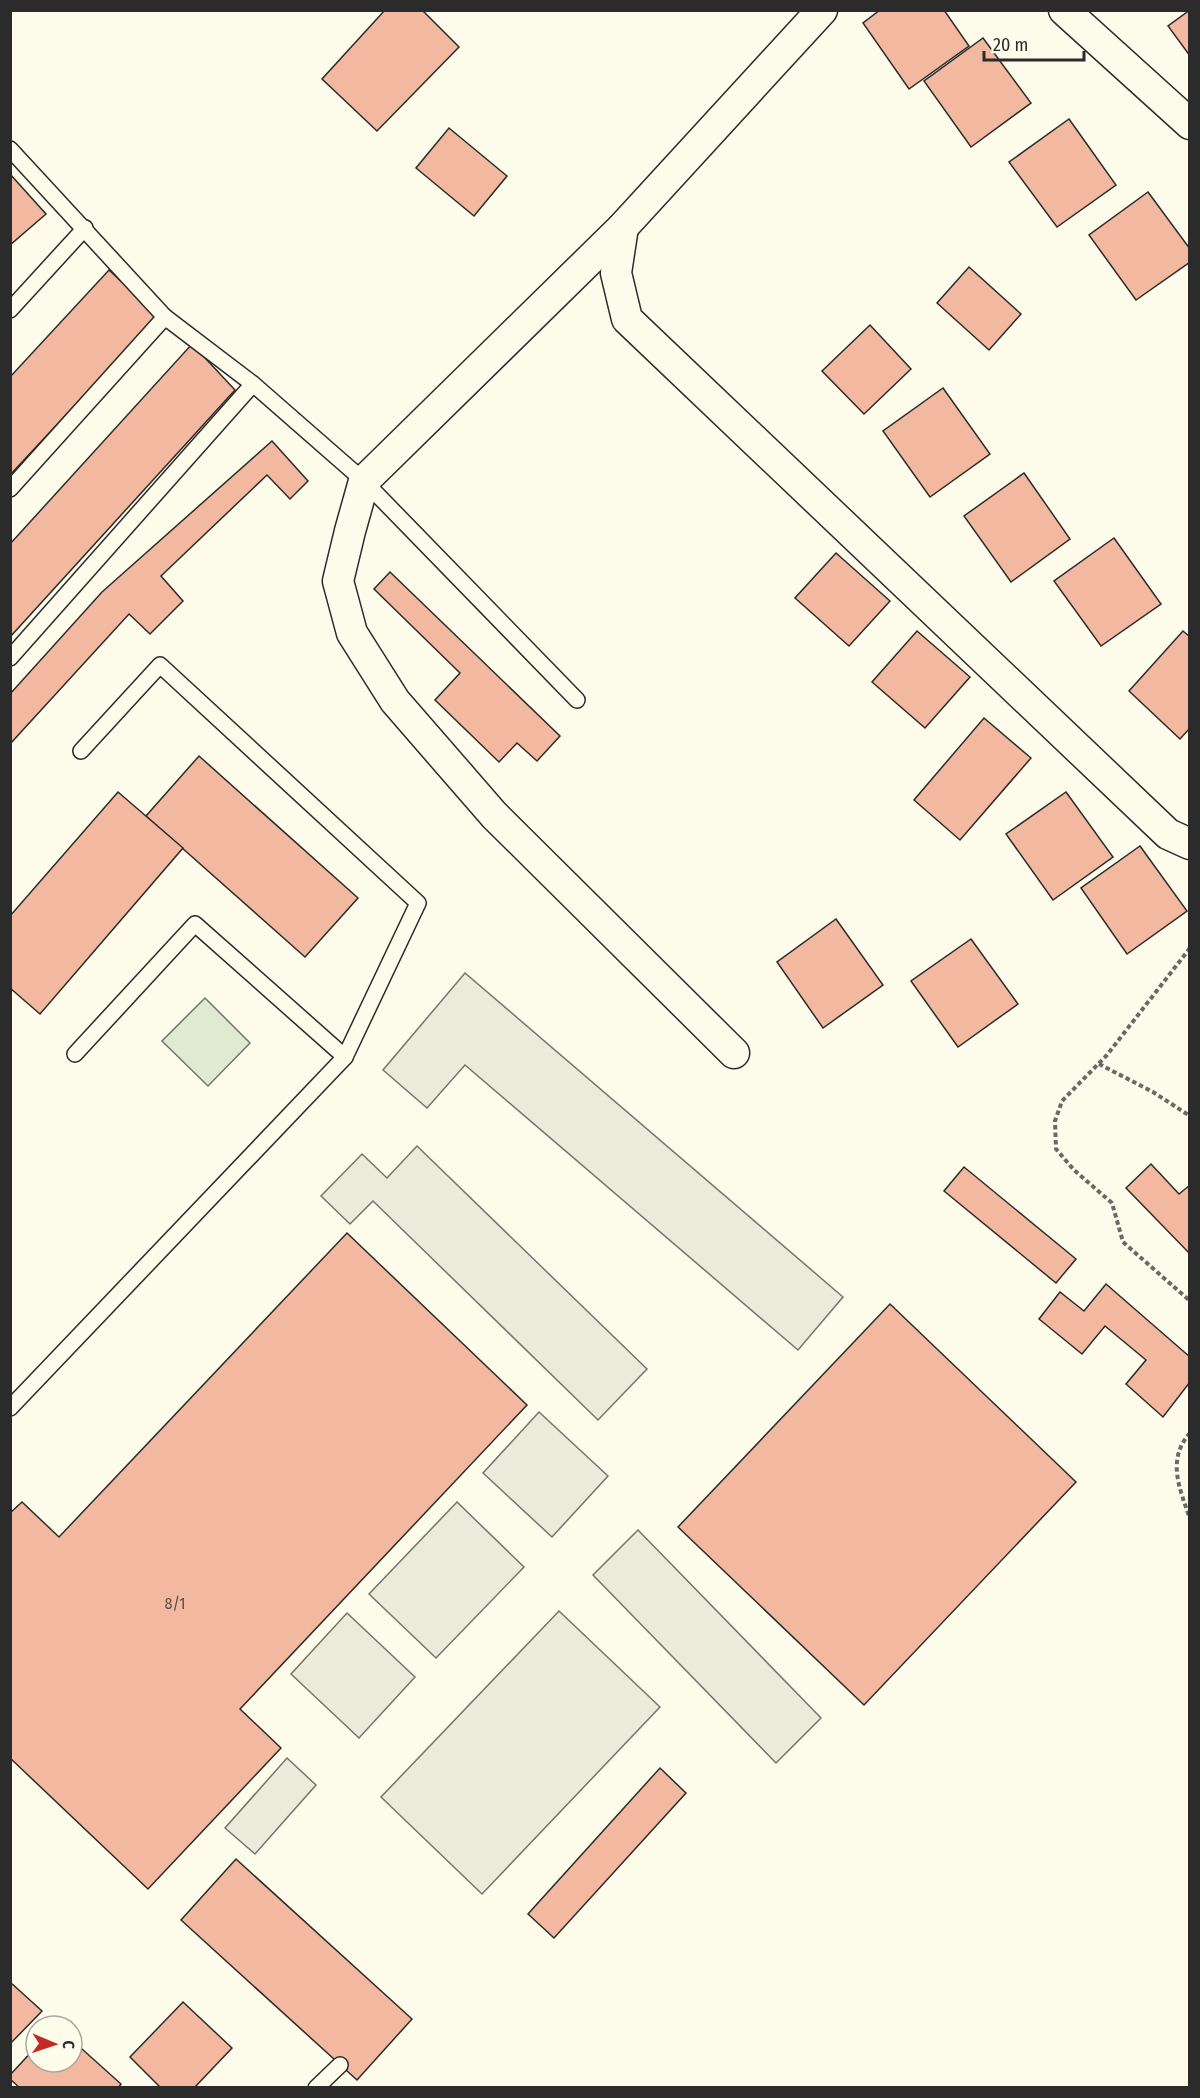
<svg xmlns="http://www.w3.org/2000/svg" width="1200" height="2098" font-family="'Fira Sans Condensed',sans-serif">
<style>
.green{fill:#deebd1;stroke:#74746e;stroke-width:1.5}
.parking{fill:#eceadb;stroke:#74746e;stroke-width:1.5}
.building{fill:#f2b8a0;stroke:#2b2b2b;stroke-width:1.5}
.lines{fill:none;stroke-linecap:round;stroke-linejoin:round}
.lane-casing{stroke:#2b2b2b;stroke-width:18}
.street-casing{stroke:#2b2b2b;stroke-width:33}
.path{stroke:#6a6964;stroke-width:4;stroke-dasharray:4.5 3;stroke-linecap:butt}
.lane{stroke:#fdfbea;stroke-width:15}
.street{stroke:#fdfbea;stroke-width:30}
.labels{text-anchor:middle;stroke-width:4.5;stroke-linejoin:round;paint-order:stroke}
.number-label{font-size:16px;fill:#5d4e48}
</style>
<rect width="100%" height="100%" fill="#fdfbea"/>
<polygon class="green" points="205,998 250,1043 208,1086 162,1041"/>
<g class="parking">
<polygon points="465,973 843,1297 798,1350 465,1065 427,1108 383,1070"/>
<polygon points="417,1146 647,1369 598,1420 373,1201 350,1224 321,1196 362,1154 387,1178"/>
<polygon points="539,1412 608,1476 552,1537 483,1473"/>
<polygon points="457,1502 524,1567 436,1658 369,1594"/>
<polygon points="638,1530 821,1718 776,1763 593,1575"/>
<polygon points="559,1611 660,1707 482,1894 381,1797"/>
<polygon points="347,1613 415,1677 359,1738 291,1674"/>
<polygon points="287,1758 316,1785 255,1854 225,1828"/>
</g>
<g class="building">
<polygon points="385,10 422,10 459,47 377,131 322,79"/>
<polygon points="880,10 944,10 969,46 909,89 863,23"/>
<polygon points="1190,10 1190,56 1168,26"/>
<polygon points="983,38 1031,103 971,147 924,81"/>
<polygon points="1069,119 1116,185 1057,227 1009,162"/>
<polygon points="449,128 507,176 474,216 416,168"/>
<polygon points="10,174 46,214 10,245"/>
<polygon points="1148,192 1190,249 1190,262 1136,300 1089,235"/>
<polygon points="969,267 1021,314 989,350 937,303"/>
<polygon points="109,270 158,316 10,475 10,377"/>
<polygon points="870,325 911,369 864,414 822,371"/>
<polygon points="192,344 235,390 10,637 10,544"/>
<polygon points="943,388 990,454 930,497 883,431"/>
<polygon points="272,441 308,481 290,499 267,475 161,576 183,601 150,634 129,614 10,744 10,694 102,592"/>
<polygon points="1024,473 1070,539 1011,582 964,516"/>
<polygon points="1114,538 1161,604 1101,646 1054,581"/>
<polygon points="836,553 890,601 849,646 795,598"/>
<polygon points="390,572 560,736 537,761 517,743 499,762 435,700 460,673 374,589"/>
<polygon points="917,631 970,677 925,728 872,682"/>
<polygon points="1183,631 1190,637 1190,728 1180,739 1129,691"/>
<polygon points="984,718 1031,758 960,840 914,800"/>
<polygon points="199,756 358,898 305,957 146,816"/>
<polygon points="118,792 183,848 40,1014 10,988 10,916"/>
<polygon points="1066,792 1113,857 1053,900 1006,834"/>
<polygon points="1140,846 1187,911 1127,954 1081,888"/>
<polygon points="836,919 883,985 823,1028 777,962"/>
<polygon points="971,939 1018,1004 958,1047 911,981"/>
<polygon points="1151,1164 1179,1194 1190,1185 1190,1254 1126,1188"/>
<polygon points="964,1167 1076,1259 1056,1283 944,1191"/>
<polygon points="347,1233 527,1405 240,1709 281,1748 148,1889 10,1758 10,1513 22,1502 59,1537"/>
<polygon points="1106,1284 1190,1357 1190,1382 1163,1417 1126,1384 1146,1360 1105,1326 1082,1354 1039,1319 1060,1292 1084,1311"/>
<polygon points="890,1304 1076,1482 864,1705 678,1527"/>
<polygon points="660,1768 686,1793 554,1938 528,1914"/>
<polygon points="236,1859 412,2019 357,2080 181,1920"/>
<polygon points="10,1982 42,2011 10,2044"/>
<polygon points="183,2002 232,2048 194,2088 161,2088 130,2057"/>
<polygon points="72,2040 121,2084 118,2088 20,2088 10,2079 10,2075 36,2047 36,2062 72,2062"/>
</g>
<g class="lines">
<defs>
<g id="lane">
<polyline points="10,149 165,317 253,384"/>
<polyline points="10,310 85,228"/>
<polyline points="10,489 165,317"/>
<polyline points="10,658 253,384 364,481 577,700"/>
<polyline points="75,1054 195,924 345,1057"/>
<polyline points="10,1408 345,1057 418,903 160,665 81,751"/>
<polyline points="316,2088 340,2065"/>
</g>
<g id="street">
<polyline points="1064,10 1190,124"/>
<polyline points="623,227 616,273 627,319 1168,834 1190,844"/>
<polyline points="734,1053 494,815 395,701 352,633 338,581 350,531 364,481 623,227 822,10"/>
</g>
</defs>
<use href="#lane" class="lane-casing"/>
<use href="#street" class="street-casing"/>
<g class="path">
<polyline points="1190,948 1107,1055 1062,1101 1055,1121 1056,1149 1074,1170 1112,1203 1123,1242 1190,1301"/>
<polyline points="1099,1064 1153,1092 1190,1116"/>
<path d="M1190,1433c-24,27 -10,56 0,86"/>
</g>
<use href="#lane" class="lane"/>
<use href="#street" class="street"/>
</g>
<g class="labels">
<g class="number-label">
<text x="175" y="1609">8/1</text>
</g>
</g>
<rect width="1200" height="2098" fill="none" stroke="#2b2b2b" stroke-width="24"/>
<g transform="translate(54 2044) rotate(92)"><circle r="28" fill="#fdfbea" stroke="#a9a89e" stroke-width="1.5"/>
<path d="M0-4.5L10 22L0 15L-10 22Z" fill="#c62828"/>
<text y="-9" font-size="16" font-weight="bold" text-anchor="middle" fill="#2b2b2b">С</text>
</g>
<path d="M984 51v9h100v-9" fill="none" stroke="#2b2b2b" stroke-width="3"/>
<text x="993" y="51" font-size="18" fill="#2b2b2b" stroke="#fdfbea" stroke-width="4.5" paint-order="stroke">20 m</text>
</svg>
